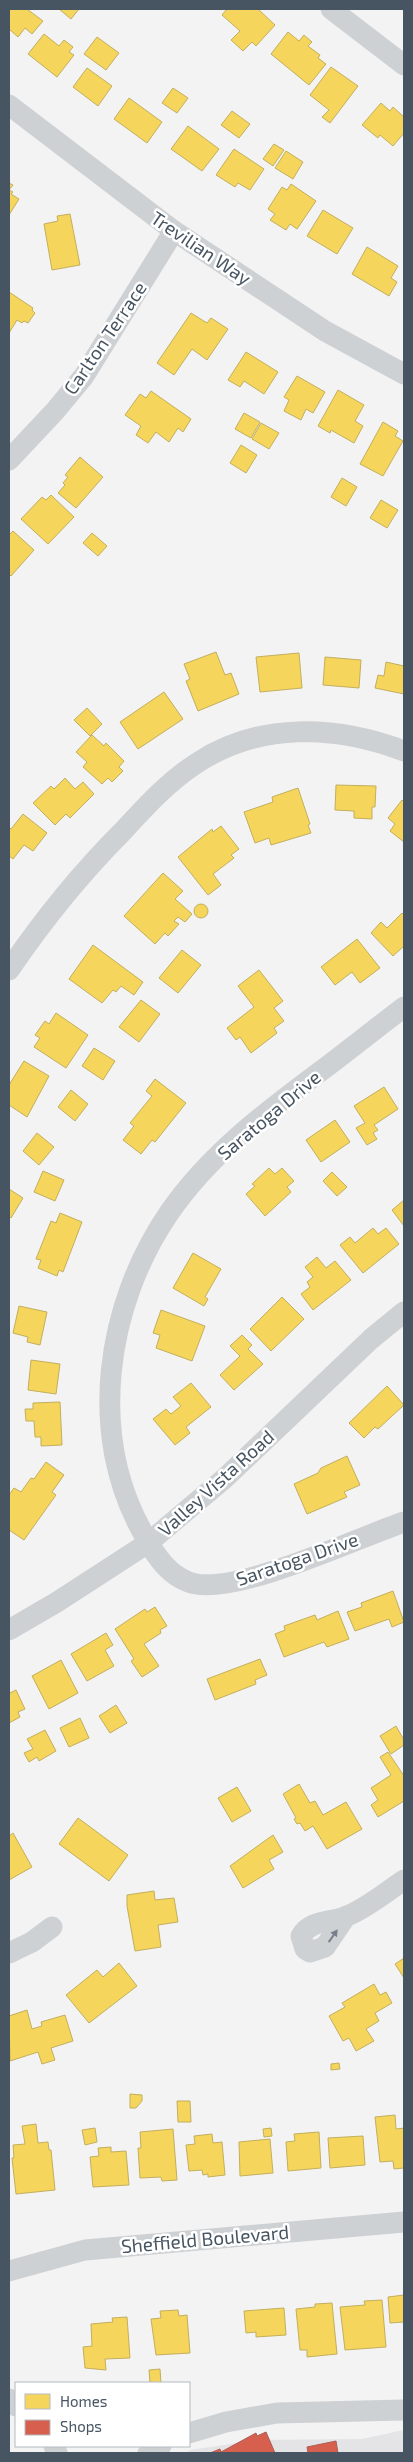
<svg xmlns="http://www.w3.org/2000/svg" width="413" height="2462" font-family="'Exo 2',sans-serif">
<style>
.education{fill:#e4e4e6}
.homes{fill:#f6d55c;stroke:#c2af5e}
.shops{fill:#d6604d;stroke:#ab5d53}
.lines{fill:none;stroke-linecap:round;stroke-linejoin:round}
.minor{stroke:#ced1d4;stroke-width:21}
.oneway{fill:#76808a}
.labels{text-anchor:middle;stroke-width:5;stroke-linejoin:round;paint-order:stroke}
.street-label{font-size:19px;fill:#475562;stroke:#fff}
</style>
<rect width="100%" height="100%" fill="#f3f3f3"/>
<polygon class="education" points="404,2430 404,2453 186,2453 190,2450 257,2440 362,2439"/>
<g class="homes">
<polygon points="9,9 27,9 43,21 32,34 25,28 18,37 9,29"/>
<polygon points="59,9 79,9 71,19"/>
<polygon points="227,9 258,9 275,25 256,46 252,42 243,51 231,40 240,31 222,15"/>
<polygon points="288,32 299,41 304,35 312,42 308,46 320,55 318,58 326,64 309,85 271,54"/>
<polygon points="44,34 59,46 64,40 73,47 69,52 74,55 57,77 28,54"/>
<polygon points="97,37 119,53 106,70 84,54"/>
<polygon points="331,67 358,86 330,123 322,117 329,110 310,95"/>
<polygon points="87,68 112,86 98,106 73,87"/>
<polygon points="173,88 188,98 177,113 162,103"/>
<polygon points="129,98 162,122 147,143 114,119"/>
<polygon points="381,103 390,111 393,107 404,117 404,133 393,146 380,135 378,138 362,125"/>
<polygon points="232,111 250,124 239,138 221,125"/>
<polygon points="188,126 219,149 202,171 171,149"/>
<polygon points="274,144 284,150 273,166 263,159"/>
<polygon points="234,149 264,169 250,190 238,183 235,187 216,175"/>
<polygon points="286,151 303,162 293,179 275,168"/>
<polygon points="9,183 13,185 9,190 13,192 11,194 19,199 9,215"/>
<polygon points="291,184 316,201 297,229 290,224 286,230 270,220 275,214 268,209 282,187 287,190"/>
<polygon points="323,210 353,228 337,254 307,236"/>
<polygon points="70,214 80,265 52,270 44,224 58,221 57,216"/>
<polygon points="367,247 398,266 391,278 397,282 389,296 352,274"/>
<polygon points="9,292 33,308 32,310 35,313 28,323 24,321 22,323 17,320 9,333"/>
<polygon points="191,313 207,323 211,318 228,329 207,360 192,349 174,375 157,363"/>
<polygon points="246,352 278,372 264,394 244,381 240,387 228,380"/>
<polygon points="297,376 325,392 313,413 306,409 301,420 284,411 289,400 284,397"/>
<polygon points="338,390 364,405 355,421 363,426 354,443 331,430 330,433 318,426"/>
<polygon points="151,391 191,419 183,432 178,428 169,442 156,432 148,443 136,435 141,426 125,415 140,394 146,398"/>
<polygon points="244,413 260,422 251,438 235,429"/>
<polygon points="383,422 398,431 395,436 403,441 383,476 360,464"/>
<polygon points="261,423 279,433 269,449 252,439"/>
<polygon points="241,445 257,455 246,473 230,463"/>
<polygon points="80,457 103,477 76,508 58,493 65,485 63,483 68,477 65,475"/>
<polygon points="342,478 357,487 346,506 331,497"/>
<polygon points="51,495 74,517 48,544 21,519 42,497 46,500"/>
<polygon points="381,500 398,510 387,528 370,518"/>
<polygon points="13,531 34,550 11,576 9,574 9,535"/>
<polygon points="92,533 107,546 98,556 83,543"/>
<polygon points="216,652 225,675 231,673 239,694 198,711 186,681 190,679 184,664"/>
<polygon points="299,653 302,688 260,692 256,657"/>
<polygon points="325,657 361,660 359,688 323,685"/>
<polygon points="386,662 404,666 404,694 375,688 378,675 384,676"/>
<polygon points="164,692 183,719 138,749 120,722"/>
<polygon points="87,708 102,724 90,736 74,720"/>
<polygon points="92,735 104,746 106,743 124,761 119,767 123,771 112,782 108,778 102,784 83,767 87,762 76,752"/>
<polygon points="65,778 75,789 83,782 94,794 70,818 66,814 55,825 33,803 51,786 54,789"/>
<polygon points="336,785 376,786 375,807 372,807 372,819 354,818 354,811 335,810"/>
<polygon points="298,788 310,824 308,825 311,833 271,845 269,838 255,843 244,812 273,802 272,797"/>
<polygon points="402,800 404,802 404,842 390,831 395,824 388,818"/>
<polygon points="23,814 47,833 33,851 24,845 13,859 9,856 9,827 11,829"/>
<polygon points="221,826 239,849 231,855 234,858 213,874 221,885 208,895 178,857 212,829 213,832"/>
<polygon points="163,873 183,891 175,899 192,914 185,922 178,917 174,921 179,924 168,936 165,933 155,944 124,916"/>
<circle cx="201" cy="911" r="7"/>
<polygon points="402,913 404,915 404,946 393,956 371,933 381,922 387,928"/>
<polygon points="357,939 380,968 360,983 352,972 335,985 321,967"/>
<polygon points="93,945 143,982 134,995 121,986 116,992 113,990 102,1003 69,979"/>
<polygon points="182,950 201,965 178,993 159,978"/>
<polygon points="259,970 283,1001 274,1008 284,1021 274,1028 277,1033 251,1053 240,1037 236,1040 227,1028 254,1007 238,986"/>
<polygon points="141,1000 160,1014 139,1042 119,1027"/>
<polygon points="56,1013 88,1035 66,1068 34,1047 40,1038 35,1035 45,1021 49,1024"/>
<polygon points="94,1048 115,1061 103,1080 82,1066"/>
<polygon points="24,1061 49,1076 27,1117 9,1105 9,1085"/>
<polygon points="155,1079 186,1103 155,1142 152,1140 141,1154 123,1140 134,1126 130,1123 152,1096 146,1091"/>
<polygon points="384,1087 398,1109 374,1125 378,1130 373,1133 377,1139 367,1145 356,1128 365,1123 354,1106"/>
<polygon points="71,1090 88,1104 75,1121 58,1107"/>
<polygon points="335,1120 350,1142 321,1162 306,1140"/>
<polygon points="37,1133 54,1147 39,1165 23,1151"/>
<polygon points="269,1168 275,1174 282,1168 294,1181 287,1187 291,1192 265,1216 246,1194 255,1186 252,1184"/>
<polygon points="43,1171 64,1180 55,1201 34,1192"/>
<polygon points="332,1172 347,1187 337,1196 323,1181"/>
<polygon points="9,1189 23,1198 11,1218 9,1216"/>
<polygon points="404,1200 404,1226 392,1210"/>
<polygon points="60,1213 82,1222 63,1272 59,1270 57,1276 38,1268 41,1260 36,1259 51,1221 56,1223"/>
<polygon points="373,1228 378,1234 386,1228 399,1244 363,1273 340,1245 350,1237 355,1243"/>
<polygon points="193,1253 221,1269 205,1297 208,1299 204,1306 173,1288"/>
<polygon points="317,1257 326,1268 335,1261 351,1280 313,1310 301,1294 310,1287 307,1282 313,1277 305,1267"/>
<polygon points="282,1297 304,1319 271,1351 250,1329"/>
<polygon points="19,1306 47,1312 40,1345 27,1342 28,1337 13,1333"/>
<polygon points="161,1310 205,1326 192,1361 156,1348 160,1335 153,1333"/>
<polygon points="242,1335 252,1345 248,1349 263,1364 234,1390 220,1375 240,1356 230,1346"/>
<polygon points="31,1360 60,1364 56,1394 28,1390"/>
<polygon points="191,1383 211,1407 186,1427 190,1433 175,1445 153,1419 166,1409 171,1414 181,1406 173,1397"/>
<polygon points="387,1386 404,1405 378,1429 375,1427 364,1438 349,1423"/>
<polygon points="60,1402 62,1445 41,1446 41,1437 35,1437 34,1421 26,1421 25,1409 33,1409 33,1403"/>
<polygon points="347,1456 360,1485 344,1492 347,1497 307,1514 294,1484 318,1473 321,1468"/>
<polygon points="46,1462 64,1475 52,1492 56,1495 24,1540 9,1530 9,1495 14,1488 21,1492 31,1478 34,1479"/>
<polygon points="393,1591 404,1622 392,1627 389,1619 355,1631 347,1612 362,1607 361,1603"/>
<polygon points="155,1607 167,1626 160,1630 161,1633 144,1644 159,1666 142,1677 131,1661 134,1659 115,1629 145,1609 147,1612"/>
<polygon points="338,1611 349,1639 327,1647 324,1642 284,1657 275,1634 285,1630 284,1626 315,1615 317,1620"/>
<polygon points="106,1633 113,1645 105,1650 114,1666 87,1681 71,1654"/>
<polygon points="260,1659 267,1675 255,1680 256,1684 215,1700 207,1679"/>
<polygon points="61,1660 78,1693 49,1709 32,1676"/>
<polygon points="16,1690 25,1709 18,1712 20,1717 9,1723 9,1691 10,1693"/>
<polygon points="116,1705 127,1723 110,1733 99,1716"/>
<polygon points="80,1718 89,1738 69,1747 60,1728"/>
<polygon points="396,1726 404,1740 404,1745 391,1754 380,1736"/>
<polygon points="45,1730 56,1751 39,1761 37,1757 29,1762 24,1753 33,1749 27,1739"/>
<polygon points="388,1752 404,1776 404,1801 378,1817 371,1805 378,1800 371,1788 391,1775 380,1757"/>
<polygon points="299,1784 310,1803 315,1801 323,1815 346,1802 362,1829 327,1849 313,1826 305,1831 300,1823 297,1824 294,1819 296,1818 283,1794"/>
<polygon points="237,1787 251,1811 232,1822 218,1798"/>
<polygon points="78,1818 128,1855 109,1881 59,1844"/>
<polygon points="13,1833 32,1867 9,1880 9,1836"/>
<polygon points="273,1835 283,1852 269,1860 274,1869 243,1888 230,1866"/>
<polygon points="154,1891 155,1900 174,1898 178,1922 158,1925 161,1947 135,1951 127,1906 127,1895"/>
<polygon points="404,1958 404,1978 395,1964"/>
<polygon points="119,1963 137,1986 89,2023 66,1995 97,1970 103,1977"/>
<polygon points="374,1984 380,1995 386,1992 392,2003 375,2013 379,2021 366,2029 374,2041 356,2051 349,2038 343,2041 329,2016 345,2007 342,2003"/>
<polygon points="27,2010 32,2029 42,2026 41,2022 65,2015 73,2041 51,2048 55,2060 42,2064 38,2052 10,2061 9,2016"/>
<polygon points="339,2063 340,2069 331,2070 331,2064"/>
<polygon points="130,2094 142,2095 142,2101 136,2108 130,2108"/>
<polygon points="177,2101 190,2101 191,2122 178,2122"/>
<polygon points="395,2115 396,2129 404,2128 404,2168 394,2169 393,2161 380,2162 375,2117"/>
<polygon points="36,2124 38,2143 48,2142 49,2150 51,2150 55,2190 16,2194 12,2158 14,2158 13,2145 25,2144 22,2126"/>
<polygon points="95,2128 97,2142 85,2145 82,2130"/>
<polygon points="271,2128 272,2136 264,2137 263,2129"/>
<polygon points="173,2129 177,2180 162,2181 161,2177 140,2178 138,2148 141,2148 140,2132"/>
<polygon points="319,2132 321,2168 288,2171 286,2142 295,2141 294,2134"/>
<polygon points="212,2134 213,2143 222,2142 225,2175 208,2177 208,2174 203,2175 202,2170 189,2171 186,2145 195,2144 194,2136"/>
<polygon points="363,2136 365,2165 330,2168 328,2138"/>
<polygon points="270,2139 273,2173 240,2176 239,2142"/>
<polygon points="111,2147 111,2152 126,2151 129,2185 93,2187 90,2157 99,2156 98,2148"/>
<polygon points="404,2295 404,2322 390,2323 388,2297"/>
<polygon points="382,2300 386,2347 345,2350 340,2307 365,2305 364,2301"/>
<polygon points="332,2303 337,2354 307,2357 307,2350 300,2350 296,2309 315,2307 315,2304"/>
<polygon points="284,2308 286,2335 256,2337 256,2332 246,2333 244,2311"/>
<polygon points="178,2310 179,2316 187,2315 190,2353 156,2355 151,2319 161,2318 160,2311"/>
<polygon points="127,2317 130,2358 105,2359 106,2370 85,2368 83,2347 92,2346 91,2324 113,2322 112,2318"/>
<polygon points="160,2369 161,2383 150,2383 149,2370"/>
</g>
<g class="shops">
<polygon points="266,2432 275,2453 210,2453 220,2449 221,2452 256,2433 257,2436"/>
<polygon points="336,2441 338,2453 308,2453 307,2447"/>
</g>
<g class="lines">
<g class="minor">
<polyline points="331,9 404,65"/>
<polyline points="9,105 174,231 325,331 404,374"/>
<polyline points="9,460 55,411 84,376 174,231"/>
<path d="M9,970c34,-50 72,-97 115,-140 22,-24 45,-49 73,-67 62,-41 139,-38 207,-12"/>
<path d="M404,1007c-25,19 -50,39 -75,58 -59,44 -118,87 -160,148 -63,92 -82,221 -26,320 12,22 27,46 53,51 47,8 159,-45 208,-62"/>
<polyline points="9,1630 57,1602 148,1543 225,1478 371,1339 404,1312"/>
<path d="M346,1916l-21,31 -15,5 -5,-3 -4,-13c10,-17 30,-13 46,-20 20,-8 39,-24 57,-36"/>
<polyline points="9,1953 32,1942 52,1927"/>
<polyline points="9,2271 85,2250 404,2222"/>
<polyline points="9,2399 16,2406"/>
<polyline points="189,2433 226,2422 277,2413 404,2410"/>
<polyline points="54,2446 57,2453"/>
<polyline points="148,2453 161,2446"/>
</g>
</g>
<defs><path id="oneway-solid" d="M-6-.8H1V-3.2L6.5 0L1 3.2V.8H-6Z" transform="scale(1.25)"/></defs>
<use class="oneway" href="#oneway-solid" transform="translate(333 1936) rotate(-55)"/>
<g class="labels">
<g class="street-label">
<text transform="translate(201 248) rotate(34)" y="7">Trevilian Way</text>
<text transform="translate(105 338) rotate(-56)" y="7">Carlton Terrace</text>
<text transform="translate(269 1115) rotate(-40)" y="7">Saratoga Drive</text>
<text transform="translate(216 1483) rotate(-42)" y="7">Valley Vista Road</text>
<text transform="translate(297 1559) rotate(-19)" y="7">Saratoga Drive</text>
<text transform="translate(205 2239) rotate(-5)" y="7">Sheffield Boulevard</text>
</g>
</g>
<rect width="413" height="2462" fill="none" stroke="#475562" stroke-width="20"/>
<rect x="15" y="2382" width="175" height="65" fill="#ffffff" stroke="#b5bbc0"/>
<rect x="25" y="2394" width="25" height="15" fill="#f6d55c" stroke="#b5bbc0"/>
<text x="60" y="2407" font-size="15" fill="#475562">Homes</text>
<rect x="25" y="2420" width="25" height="15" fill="#d6604d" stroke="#b5bbc0"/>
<text x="60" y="2432" font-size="15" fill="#475562">Shops</text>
</svg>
